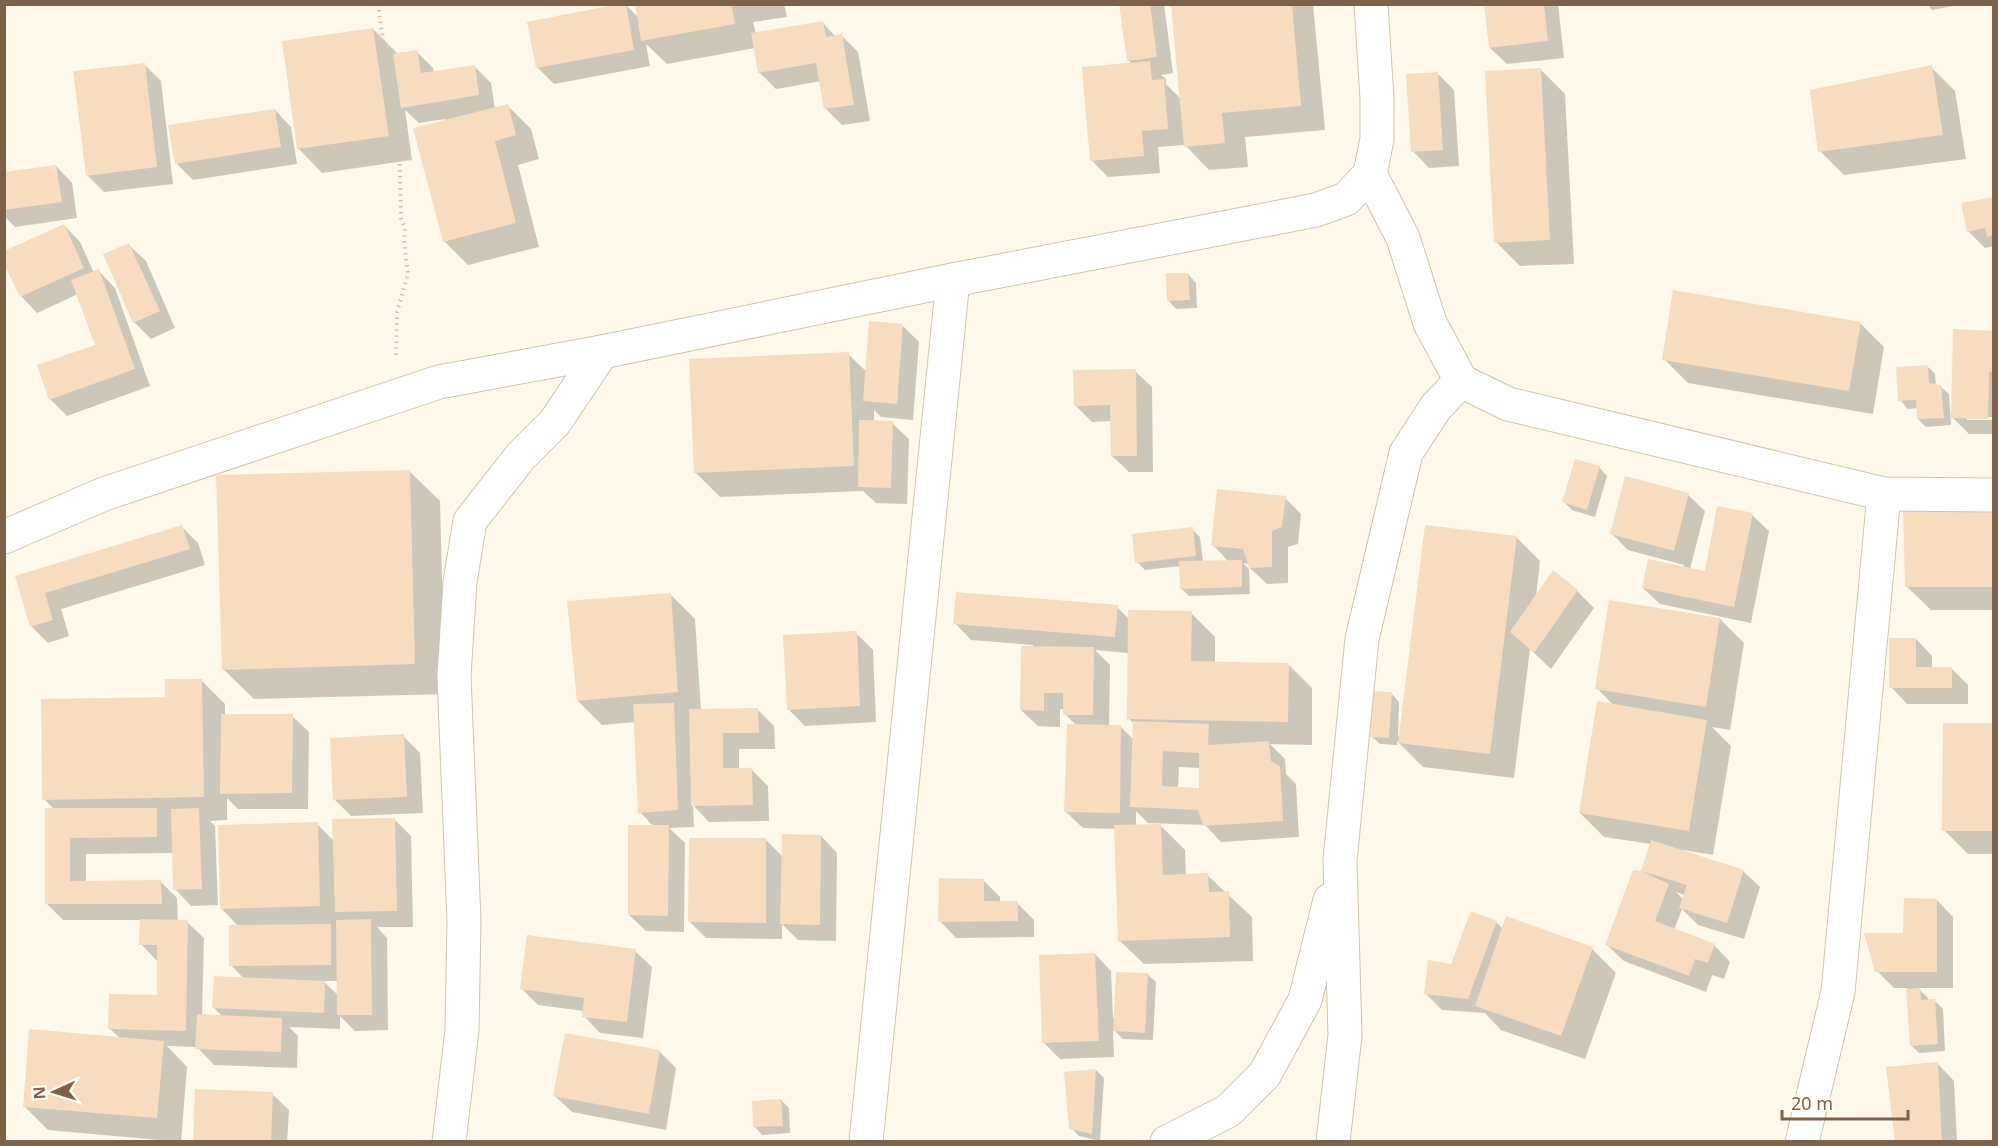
<svg xmlns="http://www.w3.org/2000/svg" width="1998" height="1146" font-family="'Noto Sans',sans-serif">
<style>
.shadow{fill:#0003;fill-rule:evenodd}
.building{fill:#f7dcbf;fill-rule:evenodd}
.lines{fill:none;stroke-linecap:round;stroke-linejoin:round}
.minor-casing{stroke:#d3c2ad;stroke-width:35}
.path{stroke:#ddbfa0;stroke-width:4;stroke-dasharray:1.5 4.5;stroke-linecap:butt}
.minor{stroke:#fff;stroke-width:33}
</style>
<rect width="100%" height="100%" fill="#fef9ea"/>
<g class="shadow">
<polygon points="636,4 784,4 787,17 753,22 756,34 823,23 836,37 842,36 858,52 870,121 842,125 826,109 821,81 776,89 759,72 755,48 667,64 646,44 650,66 554,84 537,67 626,5 639,18"/>
<polygon points="1121,4 1164,4 1173,73 1161,75 1166,79 1166,84 1181,99 1173,4 1313,4 1325,130 1245,137 1248,167 1209,170 1185,145 1158,147 1160,173 1108,177 1091,160 1132,64 1128,60"/>
<polygon points="1485,4 1558,4 1564,58 1507,64 1490,48"/>
<polygon points="1927,4 1964,4 1932,10"/>
<polygon points="373,29 397,53 416,51 433,68 434,73 474,66 491,83 495,109 507,105 531,129 539,159 518,165 539,247 468,265 444,241 445,119 419,123 405,110 412,160 322,173 298,148"/>
<polygon points="144,64 161,81 173,184 104,192 87,175"/>
<polygon points="1931,67 1955,91 1966,159 1844,175 1820,151"/>
<polygon points="1541,70 1565,94 1574,264 1520,266 1496,242"/>
<polygon points="1438,74 1454,90 1459,166 1429,168 1413,151"/>
<polygon points="275,110 291,127 297,164 193,180 176,163"/>
<polygon points="56,166 72,183 77,218 15,227 4,216 4,173"/>
<polygon points="1994,198 1994,246 1985,248 1968,231"/>
<polygon points="64,225 80,242 94,273 99,271 115,288 150,386 67,416 50,399 97,345 78,294 37,313 21,296"/>
<polygon points="129,245 146,261 175,328 151,339 134,322"/>
<polygon points="1188,274 1196,283 1197,308 1176,309 1168,300"/>
<polygon points="1860,323 1884,347 1873,414 1688,383 1664,359"/>
<polygon points="902,325 919,342 913,420 881,417 874,410 874,422 892,423 909,439 907,504 876,503 863,491 720,497 696,473 848,354 867,372"/>
<polygon points="1994,332 1994,417 1967,417 1967,420 1994,420 1994,434 1969,434 1950,415 1953,415"/>
<polygon points="1927,366 1935,374 1936,386 1940,386 1949,394 1951,425 1926,427 1918,419 1918,408 1908,409 1900,400"/>
<polygon points="1135,371 1152,387 1153,472 1129,472 1112,456 1112,421 1092,422 1075,405"/>
<polygon points="1599,467 1607,476 1595,517 1572,510 1564,502"/>
<polygon points="409,471 440,501 445,694 254,699 223,669"/>
<polygon points="1688,495 1705,511 1690,569 1706,572 1752,515 1769,531 1751,623 1660,604 1643,588 1683,568 1684,565 1628,550 1612,534"/>
<polygon points="1285,498 1301,514 1298,544 1288,547 1288,583 1267,584 1250,568 1249,564 1243,563 1249,569 1250,594 1189,596 1181,588 1181,566 1145,570 1137,562 1192,529 1200,537 1203,562 1229,562 1213,545"/>
<polygon points="1994,511 1994,610 1931,610 1906,586"/>
<polygon points="181,526 198,543 205,565 61,609 69,636 48,643 31,626 17,577"/>
<polygon points="1516,537 1540,561 1536,597 1553,572 1577,591 1594,608 1551,669 1530,649 1514,778 1423,767 1397,741 1397,745 1380,744 1371,736 1391,693 1399,702 1398,736 1400,736"/>
<polygon points="671,595 695,619 701,710 758,710 774,726 775,749 739,749 739,769 751,769 768,786 769,821 709,822 693,805 694,827 669,828 685,843 684,932 646,931 629,915 654,827 640,812 636,722 602,725 578,701"/>
<path d="M1117,607l13,13 61,-7 24,24v26l73,1 24,24v57l-42,-1 15,15 1,15 10,10 3,53 -78,5 -16,-17 -57,-2 -12,-12v15h23v-2l26,26 1,26 21,-1 45,42 1,44 -109,3 -25,-24 -3,-111 -33,-1 -17,-16 10,-87 -11,-11v-5h-5v18l-22,-1 -17,-16 12,-65 -62,-5 -16,-17zM1095,650l34,3 -1,65 6,6 -1,15 -13,-13h-11l1,-61zM1179,767l21,1 1,22 -23,-1z"/>
<path d="M1719,618l25,25 -14,87 -18,-3 19,19 -18,109 -29,-5v2l59,19 17,16 -16,52 -46,-14 -16,-16 -8,21 40,15 16,17 -6,17 -12,-4 -6,17 -82,-31 -17,-16 35,-72 9,-29 -47,-7 -24,-24 34,-107 -17,-18zM1676,892l9,3 -1,5z"/>
<polygon points="856,633 873,650 876,722 805,726 788,709"/>
<polygon points="1916,639 1932,656 1932,668 1951,668 1968,685 1968,704 1907,704 1891,687"/>
<path d="M201,680l24,24v11l67,1 17,16 -1,77h-70l-11,-11v22l-17,1 5,5 3,79 -27,1 -16,-17 -1,-36 -88,1v28h75l16,16 1,24h9l17,16 -2,78 21,1 -9,-9 30,-29 -13,-14 8,-38 -18,-19 96,-84 17,17 60,-22 17,17 2,91h-36l10,11 1,92 -33,1 -15,-15v13l-51,-2 9,9 -1,32 -83,-3 -17,-18 -30,-1 20,21 -6,75 -133,-12 -24,-24 96,-68 -10,-9 48,-33 -1,-35 -16,-17v-24h-78l-16,-16 7,-95 -10,-10 123,-101zM323,981h15l1,15z"/>
<polygon points="1994,725 1994,854 1968,854 1944,830"/>
<polygon points="403,736 420,753 423,813 351,816 335,800"/>
<polygon points="821,836 837,853 836,941 798,940 782,924 782,939 706,938 690,922 765,839 783,857"/>
<polygon points="983,880 1000,897 1000,903 1017,903 1034,920 1034,937 956,938 940,921"/>
<polygon points="1937,900 1953,917 1953,988 1918,988 1928,998 1928,1001 1935,1001 1943,1009 1945,1051 1919,1053 1911,1045 1907,988 1894,988 1877,971"/>
<polygon points="1496,922 1503,929 1592,949 1616,973 1585,1059 1501,1030 1485,1013 1442,1010 1426,994"/>
<polygon points="635,951 652,967 643,1038 600,1033 584,1016 584,1011 538,1005 522,989"/>
<polygon points="1095,954 1111,971 1113,1018 1115,1018 1147,974 1156,982 1153,1040 1123,1039 1113,1029 1114,1057 1060,1059 1043,1042"/>
<polygon points="660,1052 676,1068 666,1130 572,1112 555,1096"/>
<polygon points="1938,1064 1954,1081 1957,1142 1896,1142"/>
<polygon points="1096,1070 1104,1078 1100,1141 1079,1136 1071,1128"/>
<polygon points="272,1094 289,1110 287,1142 194,1142"/>
<polygon points="781,1100 789,1108 790,1133 762,1135 754,1126"/>
</g>
<g class="building">
<polygon points="618,4 626,4 634,50 536,68 527,22"/>
<polygon points="635,4 731,4 735,24 641,41"/>
<polygon points="1119,4 1150,4 1157,57 1127,61"/>
<polygon points="1171,4 1292,4 1301,106 1222,113 1225,143 1184,147"/>
<polygon points="1484,4 1544,4 1548,41 1489,48"/>
<polygon points="823,21 826,37 842,34 854,105 824,109 816,63 758,73 751,33"/>
<polygon points="373,28 389,136 297,149 282,41"/>
<polygon points="417,50 421,73 475,65 479,95 401,108 393,54"/>
<polygon points="1150,61 1152,80 1164,79 1168,129 1142,131 1144,156 1090,161 1082,67"/>
<polygon points="145,63 157,167 86,176 73,71"/>
<polygon points="1932,65 1943,135 1818,152 1810,90"/>
<polygon points="1541,68 1550,240 1494,243 1485,71"/>
<polygon points="1438,72 1443,150 1411,152 1406,74"/>
<polygon points="508,104 516,135 495,141 516,223 443,242 413,128"/>
<polygon points="275,109 281,147 175,164 168,125"/>
<polygon points="56,165 62,202 4,210 4,172"/>
<polygon points="1994,197 1994,235 1987,237 1985,228 1967,232 1961,203"/>
<polygon points="64,224 84,268 20,297 4,264 4,251"/>
<polygon points="129,243 160,311 133,323 103,254"/>
<polygon points="99,269 135,369 49,400 37,365 95,345 71,280"/>
<polygon points="1166,273 1188,273 1190,300 1167,301"/>
<polygon points="1673,290 1861,322 1849,391 1662,360"/>
<polygon points="869,321 903,324 897,404 863,401"/>
<polygon points="1953,329 1994,331 1994,372 1989,372 1988,419 1951,418"/>
<polygon points="849,352 854,466 694,473 689,359"/>
<polygon points="1928,365 1929,383 1941,385 1944,418 1917,419 1916,400 1898,401 1896,367"/>
<polygon points="1136,369 1137,456 1111,456 1110,405 1074,406 1073,370"/>
<polygon points="859,420 893,421 891,488 858,487"/>
<polygon points="1575,459 1600,466 1587,510 1562,502"/>
<polygon points="410,470 415,664 222,670 216,475"/>
<polygon points="1625,476 1689,493 1674,551 1610,534"/>
<polygon points="1217,489 1286,496 1282,527 1272,531 1272,567 1249,568 1243,549 1211,546"/>
<polygon points="1717,506 1753,513 1734,607 1642,588 1648,559 1705,571"/>
<polygon points="1994,510 1994,587 1905,587 1903,511"/>
<polygon points="182,525 190,549 45,593 53,620 30,627 15,576"/>
<polygon points="1425,525 1517,536 1490,754 1398,743"/>
<polygon points="1193,527 1196,556 1135,563 1132,534"/>
<polygon points="1242,560 1242,587 1180,589 1179,561"/>
<polygon points="1553,570 1578,590 1534,653 1510,632"/>
<polygon points="956,592 1118,605 1115,637 953,624"/>
<polygon points="671,593 678,692 577,701 567,601"/>
<polygon points="1609,600 1720,618 1706,707 1595,689"/>
<polygon points="1128,610 1192,611 1191,661 1289,663 1288,722 1127,719"/>
<polygon points="857,631 860,706 787,710 783,635"/>
<polygon points="1889,638 1916,638 1916,667 1952,667 1952,688 1889,688"/>
<polygon points="1021,646 1094,647 1093,715 1063,715 1063,693 1044,693 1044,711 1020,710"/>
<polygon points="165,679 202,679 204,797 42,800 41,699 165,697"/>
<polygon points="1372,691 1392,692 1389,738 1370,737"/>
<polygon points="1597,701 1707,720 1689,831 1579,813"/>
<polygon points="674,703 678,810 638,813 633,704"/>
<polygon points="758,708 759,733 723,733 723,768 752,768 753,805 691,806 689,709"/>
<polygon points="221,714 293,714 292,793 220,794"/>
<path d="M1133,721l76,3 -1,21 61,-4 2,20 9,5 3,55 -80,5 -5,-16 -68,-3zM1163,751l36,2v35l-37,-2z"/>
<polygon points="1943,723 1994,723 1994,831 1942,831"/>
<polygon points="1067,724 1121,725 1120,813 1064,812"/>
<polygon points="404,734 407,797 333,800 330,738"/>
<polygon points="45,808 157,808 157,837 70,838 70,881 161,880 162,904 45,904"/>
<polygon points="199,808 202,889 173,890 171,809"/>
<polygon points="395,818 397,911 335,912 332,819"/>
<polygon points="318,822 320,906 220,909 218,825"/>
<polygon points="1161,824 1163,875 1208,873 1209,892 1229,891 1230,937 1118,941 1114,825"/>
<polygon points="628,825 669,825 668,916 628,915"/>
<polygon points="782,834 821,835 820,925 780,924"/>
<polygon points="689,838 766,838 766,923 688,922"/>
<polygon points="1651,840 1744,870 1727,923 1679,908 1687,885 1641,871"/>
<polygon points="1633,870 1641,871 1669,884 1655,921 1715,944 1708,963 1695,959 1689,976 1605,945"/>
<polygon points="939,878 984,879 984,901 1018,901 1018,921 938,922"/>
<polygon points="1904,898 1937,899 1937,972 1875,972 1864,933 1903,933"/>
<polygon points="1471,911 1497,921 1468,999 1424,994 1428,960 1451,964"/>
<polygon points="1506,916 1593,947 1561,1036 1475,1006"/>
<polygon points="140,919 188,920 186,1031 108,1029 109,994 157,995 157,945 139,945"/>
<polygon points="371,919 372,1015 337,1015 336,920"/>
<polygon points="331,924 331,965 229,966 229,925"/>
<polygon points="527,935 636,949 627,1022 582,1017 584,998 520,989"/>
<polygon points="1095,953 1099,1041 1042,1043 1039,955"/>
<polygon points="1116,972 1148,973 1145,1033 1113,1031"/>
<polygon points="214,976 325,981 324,1013 212,1008"/>
<polygon points="1920,988 1921,1000 1935,999 1938,1044 1910,1046 1906,989"/>
<polygon points="197,1014 282,1018 281,1052 195,1049"/>
<polygon points="29,1029 164,1041 157,1118 23,1107"/>
<polygon points="565,1033 660,1050 649,1114 553,1096"/>
<polygon points="1938,1062 1942,1142 1895,1142 1886,1067"/>
<polygon points="1096,1069 1092,1134 1069,1129 1064,1072"/>
<polygon points="195,1089 273,1092 271,1142 193,1142"/>
<polygon points="781,1099 783,1126 753,1127 752,1101"/>
</g>
<g class="lines">
<defs>
<g id="minor">
<polyline points="1370,174 1403,238 1430,323 1461,381 1508,404 1884,494 1994,495"/>
<polyline points="4,537 104,494 439,382 602,352 953,280 1316,210 1346,199 1370,174 1377,139 1377,99 1371,4"/>
<polyline points="449,1142 462,1030 464,921 454,676 460,582 470,521 521,456 555,422 602,352"/>
<polyline points="866,1142 953,280"/>
<polyline points="1167,1142 1228,1111 1265,1074 1305,1000 1330,900"/>
<polyline points="1333,1142 1345,1035 1340,860 1362,639 1406,453 1436,407 1461,381"/>
<polyline points="1802,1142 1838,992 1884,494"/>
</g>
</defs>
<use href="#minor" class="minor-casing"/>
<polyline class="path" points="378,4 393,114 399,132 401,218 405,228 404,241 408,274 397,312 396,356"/>
<use href="#minor" class="minor"/>
</g>
<rect width="1998" height="1146" fill="none" stroke="#7d6249" stroke-width="12"/>
<g transform="translate(54 1092) rotate(266)" stroke="#fffcf3" stroke-width="4.5" paint-order="stroke">
<path d="M0-4.5L10 22L0 15L-10 22Z" fill="#7d6249"/>
<text y="-9" font-size="16" font-weight="bold" text-anchor="middle" fill="#7d6249">N</text>
</g>
<path d="M1782 1110v9h126v-9" fill="none" stroke="#7d6249" stroke-width="3"/>
<text x="1791" y="1110" font-size="18" fill="#7d6249" stroke="#fffcf3" stroke-width="4.5" paint-order="stroke">20 m</text>
</svg>
